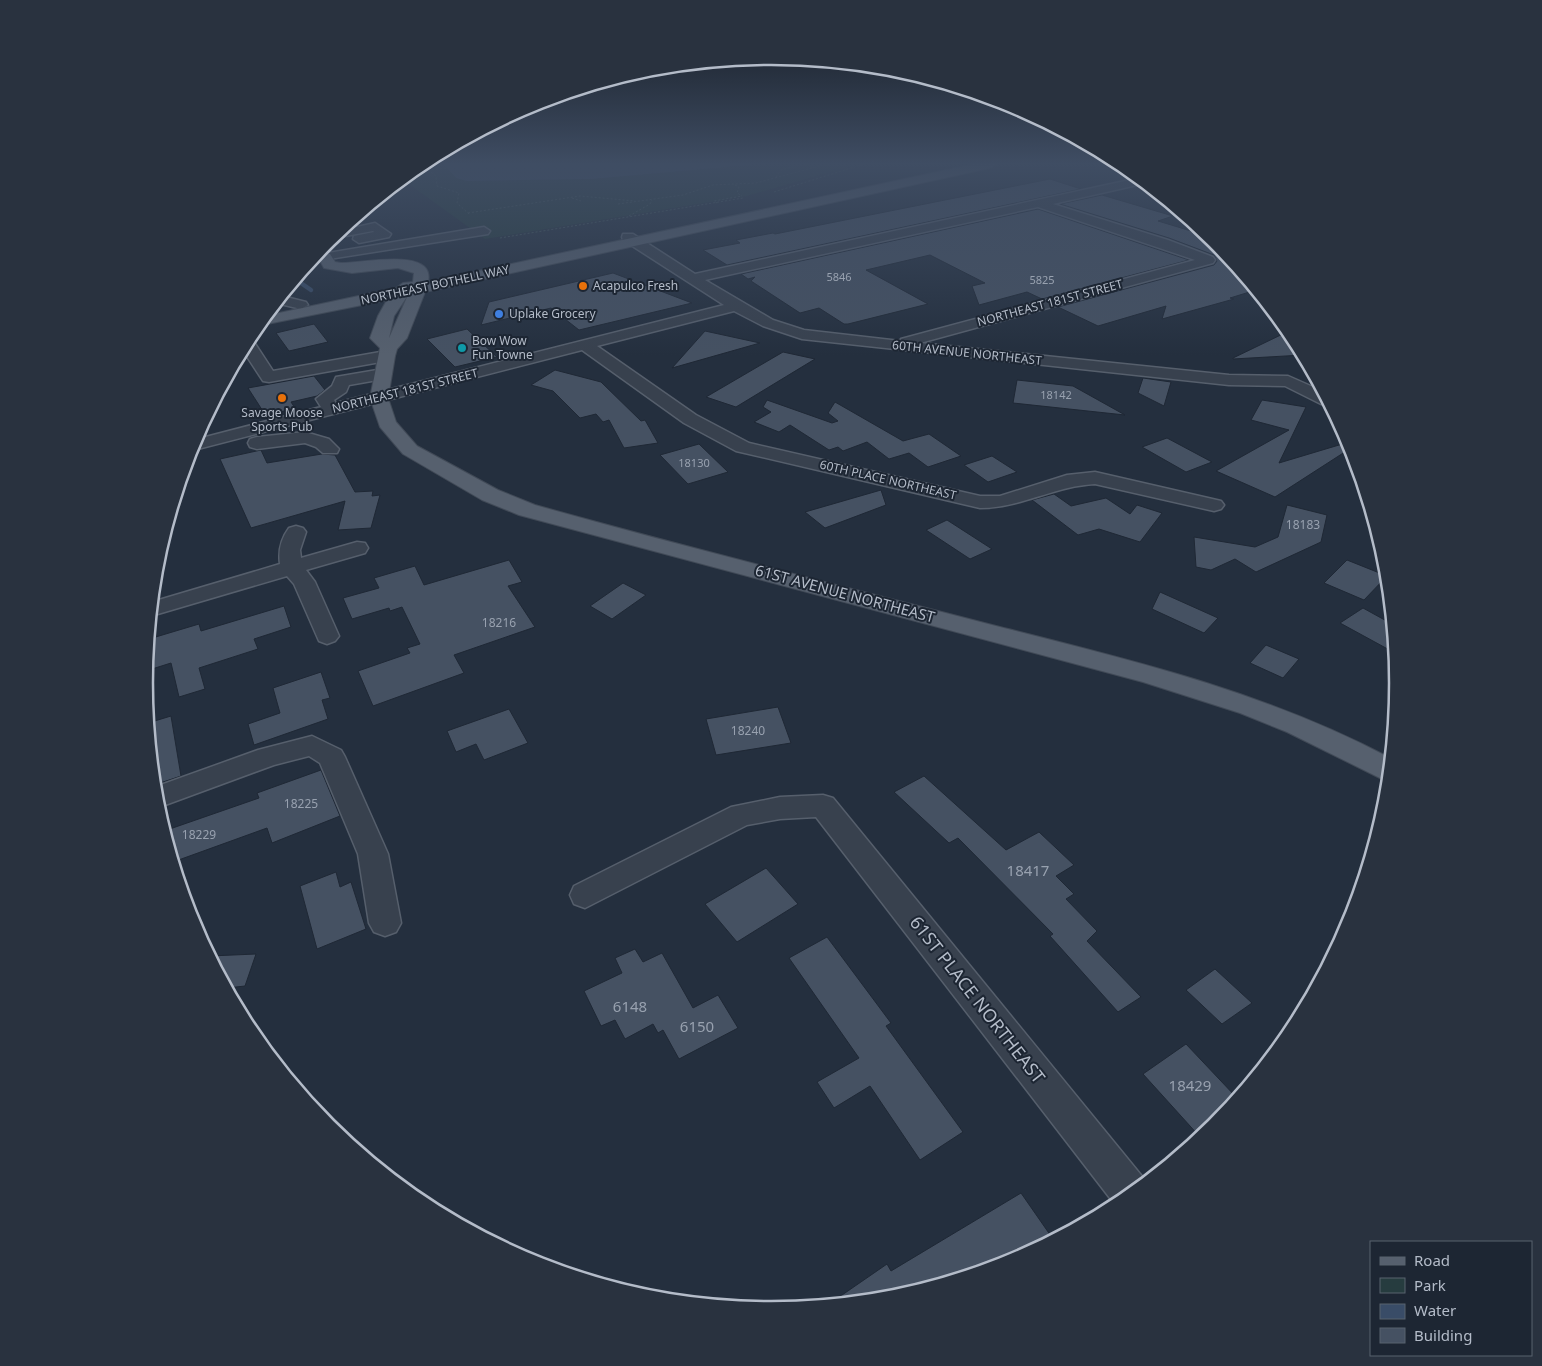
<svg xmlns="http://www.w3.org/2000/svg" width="1542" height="1366" font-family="'Noto Sans',sans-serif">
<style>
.green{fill:#263c3f}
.water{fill:#394c67}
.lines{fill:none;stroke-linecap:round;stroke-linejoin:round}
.stream{stroke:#394c67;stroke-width:4.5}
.building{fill:#455162;stroke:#1f2835}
.minor-casing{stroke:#565f6c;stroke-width:3}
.major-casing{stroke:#414a57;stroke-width:2}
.path{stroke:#44595c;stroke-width:1;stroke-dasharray:2 2;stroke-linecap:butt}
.minor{fill:#38414e;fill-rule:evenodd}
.major{fill:#56606e;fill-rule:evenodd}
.food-dot{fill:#e8710a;stroke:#1d2633;stroke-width:2}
.shop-dot{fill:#3f7fe0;stroke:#1d2633;stroke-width:2}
.culture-dot{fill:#0f9aa8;stroke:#1d2633;stroke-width:2}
.labels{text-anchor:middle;stroke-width:4;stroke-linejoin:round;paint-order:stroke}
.far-number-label{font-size:11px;fill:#98a1af}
.far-street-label{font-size:12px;fill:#b4bcc9;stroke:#1d2633}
.far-poi-label{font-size:12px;fill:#b4bcc9;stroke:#1d2633;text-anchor:start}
.number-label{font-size:12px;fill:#98a1af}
.street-label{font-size:15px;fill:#b4bcc9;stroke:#1d2633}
.near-number-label{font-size:15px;fill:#98a1af}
.near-street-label{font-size:18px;fill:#b4bcc9;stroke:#1d2633}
.rim{fill:none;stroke:#b4bcc9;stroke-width:2.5}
</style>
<rect width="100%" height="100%" fill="#242f3e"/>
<polygon class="green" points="420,164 444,164 449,169 470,175 473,181 592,179 760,164 858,164 747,196 485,239 402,179"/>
<polygon class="water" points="444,164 760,164 592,179 467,181 456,178"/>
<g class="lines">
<polyline class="stream" points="295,279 311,290"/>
</g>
<g class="building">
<polygon points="1050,179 1081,189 727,265 703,250 740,243 736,240 773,233 775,234"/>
<polygon points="1102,195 1173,216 1158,221 1211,237 1256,290 1230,298 1234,299 1162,319 1166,306 1098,326 1058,307 1214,265 1217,261 1214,255 1169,238 1060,204"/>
<polygon points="1038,209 1189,260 1042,299 1027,292 979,305 972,286 985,283 930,255 866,270 928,304 848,324 844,324 819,308 800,313 751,281 755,277 748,279 741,274"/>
<polygon points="613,273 692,303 579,330 551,308 481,325 489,302"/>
<polygon points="314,324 328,342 289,351 276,333"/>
<polygon points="467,329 497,357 455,367 427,339"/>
<polygon points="705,331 760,343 672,368"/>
<polygon points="1289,331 1303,355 1233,359 1233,358"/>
<polygon points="783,352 815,359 736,407 706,397"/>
<polygon points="555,370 601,382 641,421 645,420 658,443 624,448 609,420 603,422 596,414 580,418 553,391 531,385"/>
<polygon points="314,376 325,390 317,396 291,402 295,408 266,416 248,388"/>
<polygon points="1143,378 1171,382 1164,406 1138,393"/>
<polygon points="1017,380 1073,386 1125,415 1013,403"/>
<polygon points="767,400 832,423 838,421 828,413 835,402 903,441 929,434 961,456 928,467 909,453 889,459 867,442 843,451 838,447 829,450 790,425 779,432 754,422 771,412 763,407"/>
<polygon points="1262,400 1306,407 1279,463 1349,442 1351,448 1275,497 1216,471 1289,430 1251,420"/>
<polygon points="1167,438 1212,462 1186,472 1142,447"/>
<polygon points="699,444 728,472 688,484 660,455"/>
<polygon points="261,450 267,463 322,454 335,455 355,492 373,491 372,496 380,495 371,528 338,530 345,501 251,528 220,459"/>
<polygon points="992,456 1017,472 988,482 964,465"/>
<polygon points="881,490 886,505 825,528 805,512"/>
<polygon points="1054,494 1071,506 1106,498 1130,514 1137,505 1162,513 1140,542 1099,529 1078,535 1032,500"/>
<polygon points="1287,505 1327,515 1321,542 1256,572 1235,559 1211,570 1196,567 1194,537 1255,547 1278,537"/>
<polygon points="947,520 992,549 970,559 926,530"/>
<polygon points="509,560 522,582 508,586 535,627 454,655 464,673 373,706 358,671 410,653 407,648 420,644 402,607 390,611 389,608 352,619 343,598 379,588 374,578 415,566 424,585"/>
<polygon points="1347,560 1387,576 1364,600 1324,583"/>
<polygon points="623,583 646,595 612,619 590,606"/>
<polygon points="1160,592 1218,618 1204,633 1152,609"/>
<polygon points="284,606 291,627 254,639 258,649 199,668 205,689 179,697 171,663 152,669 148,649 149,639 199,624 201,631"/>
<polygon points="1363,608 1392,624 1395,653 1340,623"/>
<polygon points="1266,645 1299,659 1283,678 1250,663"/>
<polygon points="321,672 330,698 322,700 328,719 254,745 248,724 280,713 273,688"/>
<polygon points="778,707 791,743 716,755 706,719"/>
<polygon points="509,709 528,743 484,760 476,744 456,752 447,731"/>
<polygon points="171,716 181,776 154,785 148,723"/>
<polygon points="321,770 340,816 272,843 267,828 173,862 164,831 259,798 257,793"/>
<polygon points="924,776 1006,850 1039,832 1074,865 1056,876 1074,894 1066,899 1097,931 1087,941 1141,997 1118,1012 1050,936 1053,934 958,838 949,843 894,792"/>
<polygon points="766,868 798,904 737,942 705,904"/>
<polygon points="336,872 340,887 351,882 366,929 317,949 300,886"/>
<polygon points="827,937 891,1023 886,1026 963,1132 920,1160 870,1086 834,1108 817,1082 859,1058 789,958"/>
<polygon points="635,949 643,962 662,953 693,1008 718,995 738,1028 679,1059 663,1030 658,1033 653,1024 625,1039 615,1020 601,1026 584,991 622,973 615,958"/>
<polygon points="256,954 245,986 227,988 210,956"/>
<polygon points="1215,969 1252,1003 1222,1024 1186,990"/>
<polygon points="1186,1044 1237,1098 1214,1126 1200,1137 1143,1074"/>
<polygon points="1021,1193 1053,1239 1011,1262 893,1298 829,1304 887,1264 891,1271"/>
</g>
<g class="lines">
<defs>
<g id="minor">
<path d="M1139,178l7,5 -93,21 115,36 45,17 2,3 -2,3 -293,80 309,32 59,1 34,15 7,14 -8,-1 -36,-18 -56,-1 -427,-46 -39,-13 -29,-15 -137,35 99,69 53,28 231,53h20l67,-21 28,-3 126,29 3,4 -3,4 -7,2 -119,-27c-40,2 -75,24 -115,24l-244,-57 -52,-28 -102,-73 -392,101 4,-11 127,-33 -5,-8 16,-13 4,-9 47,-8 6,1 2,4 -2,4 -40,7 -3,7 -12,8 2,3 388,-98 -101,-65 -1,-3 1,-3h10l62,40zM1038,207l157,53 -294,79 -1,2 -96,-11 -31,-10 -68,-40z"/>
<polygon points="375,223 391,234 389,237 359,243 353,239 354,236 374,232 373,231 329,239 339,231"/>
<polygon points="484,227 490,231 488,234 310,262 316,255"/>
<polygon points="282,296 306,302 308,305 301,309 276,303"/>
<polygon points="248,338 252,339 273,371 386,351 394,356 386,361 269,382 263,381 242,349"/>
<polygon points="305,432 329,439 339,449 337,453 323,453 316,447 305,443 257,449 250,447 248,443 250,439 257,437"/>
<path d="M296,526l7,2 3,4 -6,18 1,8 56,-16 8,1 3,5 -3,5 -59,17 9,12 24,54 -4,5 -8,3 -8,-3 -25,-57 -7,-8 -136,40 1,-14 128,-38c-2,-14 1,-25 9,-36z"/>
<polygon points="312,736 341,750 345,757 388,854 401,923 396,932 385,936 374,932 369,923 358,854 320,763 309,756 274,765 157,808 155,787 258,750"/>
<polygon points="823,795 833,798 1145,1180 1146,1182 1119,1204 1116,1206 816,817 780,819 747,825 585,908 574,904 570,895 574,886 731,807 780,797"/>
</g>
<path id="major" d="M974,164h22l-6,4 -565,124 -18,46 -10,11 -2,7 -7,42 8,24 21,24 81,44 37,15c153,43 307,81 461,121 135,34 270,66 394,132l-2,24 -101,-50 -47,-19 -97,-31 -624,-167 -37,-15 -79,-46 -23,-27 -10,-29 10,-50 -10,-10 8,-22 9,-16 -130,26 8,-10 131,-28 7,-5 10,-1 1,-9 -16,-5 -46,5 -28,-5 -6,-11 7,-4 5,1 5,8 6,1c18,1 95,-17 87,19zM408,295l-18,41 -1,2 5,-22z"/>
</defs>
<use href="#minor" class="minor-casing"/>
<use href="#major" class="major-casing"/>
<g class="path">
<polyline points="805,164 816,168"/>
<polyline points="416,167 428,170 436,176 437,186 459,193 457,203 469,214"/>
<polyline points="428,170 477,165"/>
<polyline points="776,177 781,170 803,164"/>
<polyline points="735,185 739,187 737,193 742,196"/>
<polyline points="774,192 864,164"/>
<polyline points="572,198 581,201"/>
<polyline points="717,203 714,201 742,196"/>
<polyline points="618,204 683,195 713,185 756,183 827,164"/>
<polyline points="468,213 580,196 635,201"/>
<polyline points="629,216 650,204 652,200"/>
<polyline points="500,238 743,198"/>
</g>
<use href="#minor" class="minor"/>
<use href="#major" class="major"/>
</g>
<linearGradient id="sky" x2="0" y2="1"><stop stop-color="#141a22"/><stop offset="0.46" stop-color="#3f4d63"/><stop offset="1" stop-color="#3f4d63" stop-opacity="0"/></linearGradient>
<rect width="1542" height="355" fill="url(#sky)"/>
<g class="food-dot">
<circle cx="583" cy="286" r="5"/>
<circle cx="282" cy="398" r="5"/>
</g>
<circle class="shop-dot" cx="499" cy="314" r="5"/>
<circle class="culture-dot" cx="462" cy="348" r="5"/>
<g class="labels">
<g class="far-number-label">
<text x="839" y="281">5846</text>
<text x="1042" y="284">5825</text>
<text x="1056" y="399">18142</text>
<text x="694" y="467">18130</text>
</g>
<g class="far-street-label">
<text transform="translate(435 285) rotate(-12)" y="4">NORTHEAST BOTHELL WAY</text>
<text transform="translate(1050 303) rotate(-15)" y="4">NORTHEAST 181ST STREET</text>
<text transform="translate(967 353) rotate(6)" y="4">60TH AVENUE NORTHEAST</text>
<text transform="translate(405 391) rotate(-14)" y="4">NORTHEAST 181ST STREET</text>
<text transform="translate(888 480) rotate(13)" y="4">60TH PLACE NORTHEAST</text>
</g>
<g class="far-poi-label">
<text x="593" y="290">Acapulco Fresh</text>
<text x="509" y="318">Uplake Grocery</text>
<text x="472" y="345">Bow Wow<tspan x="472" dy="14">Fun Towne</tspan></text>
<text x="282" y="417" text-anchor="middle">Savage Moose<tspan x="282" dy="14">Sports Pub</tspan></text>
</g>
<g class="number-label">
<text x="1303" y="529">18183</text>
<text x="499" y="627">18216</text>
<text x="748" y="735">18240</text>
<text x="301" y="808">18225</text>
<text x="199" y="839">18229</text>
</g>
<g class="street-label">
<text transform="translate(845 594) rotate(15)" y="5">61ST AVENUE NORTHEAST</text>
</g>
<g class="near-number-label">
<text x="1028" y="876">18417</text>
<text x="630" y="1012">6148</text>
<text x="697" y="1032">6150</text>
<text x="1190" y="1091">18429</text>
</g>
<g class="near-street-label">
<text transform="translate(977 1000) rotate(52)" y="6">61ST PLACE NORTHEAST</text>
</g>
</g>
<path d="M0 0H1542V1366H0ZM153 683a618 618 0 1 1 1236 0a618 618 0 1 1-1236 0Z" fill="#29323f" fill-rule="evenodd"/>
<path class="rim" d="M153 683a618 618 0 1 1 1236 0a618 618 0 1 1-1236 0Z"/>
<rect x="1370" y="1241" width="162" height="115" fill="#1d2633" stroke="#59626f"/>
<rect x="1380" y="1257" width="25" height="8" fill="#56606e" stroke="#59626f"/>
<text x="1414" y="1266" font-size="15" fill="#b4bcc9">Road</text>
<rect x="1380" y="1278" width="25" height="15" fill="#263c3f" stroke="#59626f"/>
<text x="1414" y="1291" font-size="15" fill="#b4bcc9">Park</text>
<rect x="1380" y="1304" width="25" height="15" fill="#394c67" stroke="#59626f"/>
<text x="1414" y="1316" font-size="15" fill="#b4bcc9">Water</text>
<rect x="1380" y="1328" width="25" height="15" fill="#455162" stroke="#59626f"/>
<text x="1414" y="1341" font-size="15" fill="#b4bcc9">Building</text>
</svg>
